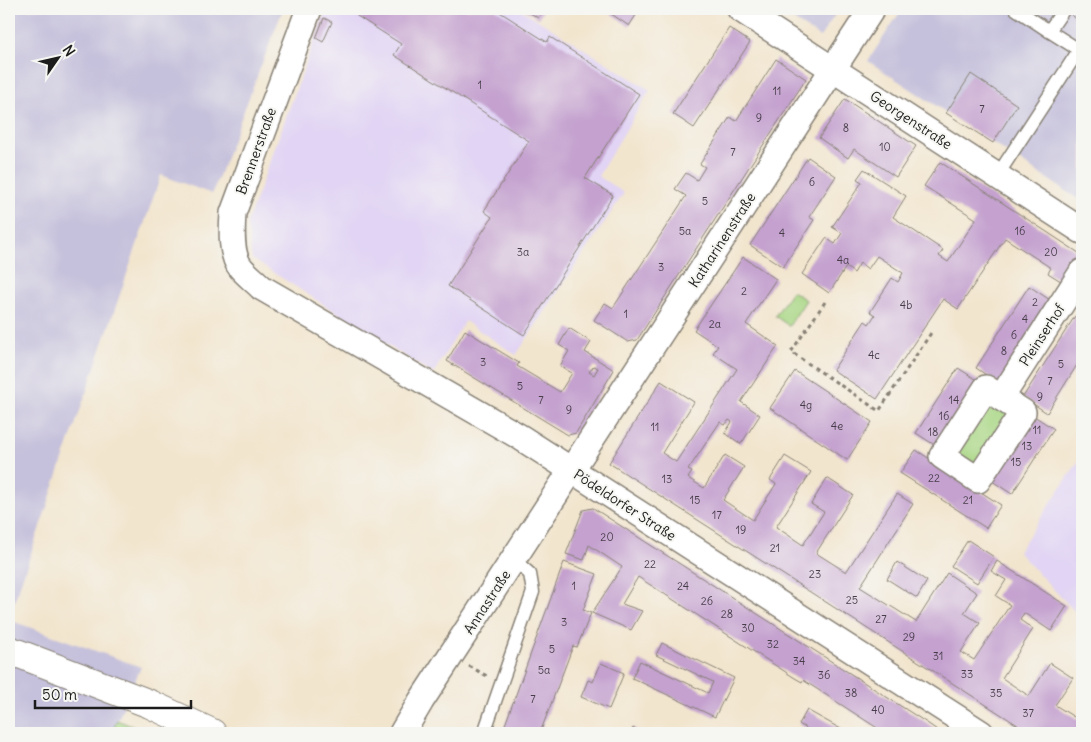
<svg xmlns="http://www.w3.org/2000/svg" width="1091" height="742" font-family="Delius,sans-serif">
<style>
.built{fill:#e1d4f4}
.industrial{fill:#c5c0db}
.green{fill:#a8d683;stroke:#627950}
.building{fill:#c4a1cf;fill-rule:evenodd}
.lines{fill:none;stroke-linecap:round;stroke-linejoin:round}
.service-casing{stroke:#878075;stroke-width:15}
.minor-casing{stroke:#878075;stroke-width:28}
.tertiary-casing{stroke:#878075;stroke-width:30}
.path{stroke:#878075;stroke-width:3;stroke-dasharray:4 4;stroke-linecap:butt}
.service{stroke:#fff;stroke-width:12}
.minor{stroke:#fff;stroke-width:25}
.tertiary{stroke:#fff;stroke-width:28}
.labels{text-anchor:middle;stroke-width:4;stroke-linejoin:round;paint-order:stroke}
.number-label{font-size:11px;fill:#463d49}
.street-label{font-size:14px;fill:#1c1c1c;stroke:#f6f6f2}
</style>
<rect width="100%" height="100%" fill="#f6f6f2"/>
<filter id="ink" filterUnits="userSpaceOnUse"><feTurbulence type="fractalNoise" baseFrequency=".02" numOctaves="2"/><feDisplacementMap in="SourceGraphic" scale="10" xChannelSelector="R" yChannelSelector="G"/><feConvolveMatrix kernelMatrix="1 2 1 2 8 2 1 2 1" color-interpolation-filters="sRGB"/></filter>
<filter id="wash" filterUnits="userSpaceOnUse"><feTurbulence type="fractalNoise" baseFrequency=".0096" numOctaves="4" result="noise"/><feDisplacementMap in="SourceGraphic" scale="20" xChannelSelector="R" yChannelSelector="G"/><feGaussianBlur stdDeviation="1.12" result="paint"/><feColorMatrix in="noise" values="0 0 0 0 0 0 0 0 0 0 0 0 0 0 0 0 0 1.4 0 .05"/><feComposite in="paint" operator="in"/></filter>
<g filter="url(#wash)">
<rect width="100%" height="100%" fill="#f2e5ce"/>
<g class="built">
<polygon points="326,9 520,9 650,90 598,176 624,193 516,355 465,321 433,374 252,259 247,223"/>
<polygon points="1082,456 1082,619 1018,552"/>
</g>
<g class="industrial">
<polygon points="9,9 283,9 212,194 161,175 9,617"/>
<polygon points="776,9 839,9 820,37"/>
<polygon points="902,9 1082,9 1082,193 1078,199 868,61"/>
<polygon points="9,620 141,667 112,733 9,733"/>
</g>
<g class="green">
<polygon points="792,291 806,300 789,326 775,316"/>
<polygon points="985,402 1009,412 980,464 959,459 956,442"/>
<polygon points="117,720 149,733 112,733"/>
</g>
<g id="blocks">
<g class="building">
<polygon points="361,9 495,9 547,42 550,37 639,94 585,178 613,195 524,335 448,286 492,217 484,211 529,141 394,55 401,44 357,16"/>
<polygon points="524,9 544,9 538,18"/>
<polygon points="604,9 640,9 629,26"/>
<polygon points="783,9 795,9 792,14"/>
<polygon points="1075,9 1082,9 1082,22 1071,15"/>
<polygon points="324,18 332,22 323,42 316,38"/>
<polygon points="729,28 750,42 694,128 673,114"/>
<polygon points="776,59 806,79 637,340 628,342 594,320 605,303 613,308 686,196 675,189 686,173 697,180 705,167 700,164 730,117 736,121"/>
<polygon points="971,74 1017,105 993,143 946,113"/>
<polygon points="845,99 916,146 896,177 854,149 848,158 819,138"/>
<polygon points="808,157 836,176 809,217 814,220 783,267 750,245"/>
<polygon points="940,162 1082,255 1064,283 1048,273 1051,268 1005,238 958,309 943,299 877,399 833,370 865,321 869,324 875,315 870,312 892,278 898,282 903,273 877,256 868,269 860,263 854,273 846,267 829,293 802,274 826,238 835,244 842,233 832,227 862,182 857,179 864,169 906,196 893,217 943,250 939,256 948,262 976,219 924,186"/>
<polygon points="743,257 776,279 746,324 778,346 741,402 760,415 741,444 725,433 732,422 729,420 725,425 720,422 688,470 692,472 688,478 704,488 725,455 744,467 723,500 753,520 776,484 770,480 785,456 811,472 776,527 803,545 824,512 811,504 827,478 853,495 816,553 846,572 897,494 913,504 860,587 916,622 947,573 977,593 964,613 980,623 961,652 974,660 1010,605 996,596 1006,580 991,571 997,561 1067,606 1051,631 1024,613 1020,620 1033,629 1002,678 1029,696 1050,663 1073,678 1055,705 1082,722 1082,733 1030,733 609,463 661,381 694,402 662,453 676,462 737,369 713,353 718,346 694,330"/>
<polygon points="1029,286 1053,302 1000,384 976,368"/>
<polygon points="1075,316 1082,320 1082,357 1047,413 1023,397"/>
<path d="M569,328l22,14 -6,10 29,18 -38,63 -8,2 -121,-74 18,-31 54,33 -2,3 43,26 12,-19 -12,-7 9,-15 -10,-6zM594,366l4,2 -4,7 -5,-3z"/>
<polygon points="958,368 982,383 939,448 916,433"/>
<polygon points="795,371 872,422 847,460 770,408"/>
<polygon points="1031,414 1054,429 1012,494 989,479"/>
<polygon points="916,450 1001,505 986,528 900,473"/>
<polygon points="593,508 927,723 940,732 939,733 885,733 803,680 802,682 795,678 638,577 622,604 642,611 631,630 592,613 622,567 589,545 584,560 566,554 583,510"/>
<polygon points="968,540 994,557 977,583 951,566"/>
<polygon points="564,562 597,574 583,610 591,613 577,647 573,646 540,733 502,733"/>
<polygon points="897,562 927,581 917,598 887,579"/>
<polygon points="662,643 734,678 715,717 632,678 640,661 708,693 713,682 656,655"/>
<polygon points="601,663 624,673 609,709 581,697 588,680 593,682"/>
<polygon points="807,710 848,733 814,733 799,724"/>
<polygon points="633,728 642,733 630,733"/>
</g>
</g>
</g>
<g filter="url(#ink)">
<use href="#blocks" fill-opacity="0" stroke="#878075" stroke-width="1"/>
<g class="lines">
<defs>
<g id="service">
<polyline points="1016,9 1049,31 1064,9"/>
<polyline points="997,176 1079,50 1049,31"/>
<polyline points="484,733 533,592 530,574 514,560"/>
</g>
<g id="minor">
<path d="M309,9l-76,204c-1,16 -3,42 8,55 6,7 14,13 21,20l258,149 461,296"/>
<polyline points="740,9 1082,231"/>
<polygon points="986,388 1023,412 978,480 942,456"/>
<polyline points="1001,398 1082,272"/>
<polyline points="402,733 421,701 872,9"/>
</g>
<polyline id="tertiary" points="9,650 150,704 212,733"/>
</defs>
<use href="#service" class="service-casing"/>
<use href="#minor" class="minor-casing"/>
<use href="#tertiary" class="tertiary-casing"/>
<g class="path">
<polyline points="825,302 791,352 879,411 933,330"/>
<polyline points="469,666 487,676"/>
</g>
<use href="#service" class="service"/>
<use href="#minor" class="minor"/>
<use href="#tertiary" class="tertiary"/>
</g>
</g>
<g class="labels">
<g class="number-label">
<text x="480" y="89">1</text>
<text x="777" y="95">11</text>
<text x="982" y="113">7</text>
<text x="759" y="122">9</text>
<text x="846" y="132">8</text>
<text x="885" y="151">10</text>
<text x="733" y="156">7</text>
<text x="812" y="186">6</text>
<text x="705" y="205">5</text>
<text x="685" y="235">5a</text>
<text x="1020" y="235">16</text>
<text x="782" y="237">4</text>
<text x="523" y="256">3a</text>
<text x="1051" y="256">20</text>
<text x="843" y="264">4a</text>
<text x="661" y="271">3</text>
<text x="744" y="295">2</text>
<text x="1035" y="306">2</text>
<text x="906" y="309">4b</text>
<text x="626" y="318">1</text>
<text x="1025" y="323">4</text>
<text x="715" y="328">2a</text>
<text x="1014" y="339">6</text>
<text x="1004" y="355">8</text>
<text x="874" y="359">4c</text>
<text x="483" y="366">3</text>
<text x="1061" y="368">5</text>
<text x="1050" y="385">7</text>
<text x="520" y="390">5</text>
<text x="1040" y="401">9</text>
<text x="541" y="404">7</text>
<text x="954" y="404">14</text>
<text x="806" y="409">4g</text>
<text x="569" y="414">9</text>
<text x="944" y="420">16</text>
<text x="837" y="430">4e</text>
<text x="655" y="431">11</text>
<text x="1037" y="434">11</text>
<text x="933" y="436">18</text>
<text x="1027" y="450">13</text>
<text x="1016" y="466">15</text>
<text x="934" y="482">22</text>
<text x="667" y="483">13</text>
<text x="695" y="504">15</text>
<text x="968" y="504">21</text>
<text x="717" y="519">17</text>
<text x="741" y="534">19</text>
<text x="607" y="541">20</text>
<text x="775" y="552">21</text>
<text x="650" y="568">22</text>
<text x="815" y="578">23</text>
<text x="574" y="590">1</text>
<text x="683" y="590">24</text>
<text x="852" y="604">25</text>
<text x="707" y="605">26</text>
<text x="727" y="618">28</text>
<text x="881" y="623">27</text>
<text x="564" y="626">3</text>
<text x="748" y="632">30</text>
<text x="909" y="641">29</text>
<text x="773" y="648">32</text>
<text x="552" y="653">5</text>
<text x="938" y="660">31</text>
<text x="799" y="665">34</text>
<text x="544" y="674">5a</text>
<text x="967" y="678">33</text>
<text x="824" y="679">36</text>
<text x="851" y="697">38</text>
<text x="996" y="697">35</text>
<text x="533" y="703">7</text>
<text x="878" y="714">40</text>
<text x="1028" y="717">37</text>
</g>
<g class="street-label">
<text transform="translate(911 120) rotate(33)" y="5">Georgenstraße</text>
<text transform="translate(256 151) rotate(-70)" y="5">Brennerstraße</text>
<text transform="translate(722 240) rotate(-57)" y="5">Katharinenstraße</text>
<text transform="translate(1042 335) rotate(-57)" y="5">Pleinserhof</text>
<text transform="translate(625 505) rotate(33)" y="5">Pödeldorfer Straße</text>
<text transform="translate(487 602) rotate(-57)" y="5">Annastraße</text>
</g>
</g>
<rect width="1091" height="742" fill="none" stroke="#f6f6f2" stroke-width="30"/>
<g transform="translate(58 58) rotate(56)" stroke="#f6f6f2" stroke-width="4" paint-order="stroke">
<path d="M0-4L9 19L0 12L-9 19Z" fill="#1c1c1c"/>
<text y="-8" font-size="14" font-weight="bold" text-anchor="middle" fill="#1c1c1c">N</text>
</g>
<path d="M35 700v8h156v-8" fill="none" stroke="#1c1c1c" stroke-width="2.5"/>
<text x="42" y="700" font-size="15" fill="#1c1c1c" stroke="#f6f6f2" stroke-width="4" paint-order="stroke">50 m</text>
</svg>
